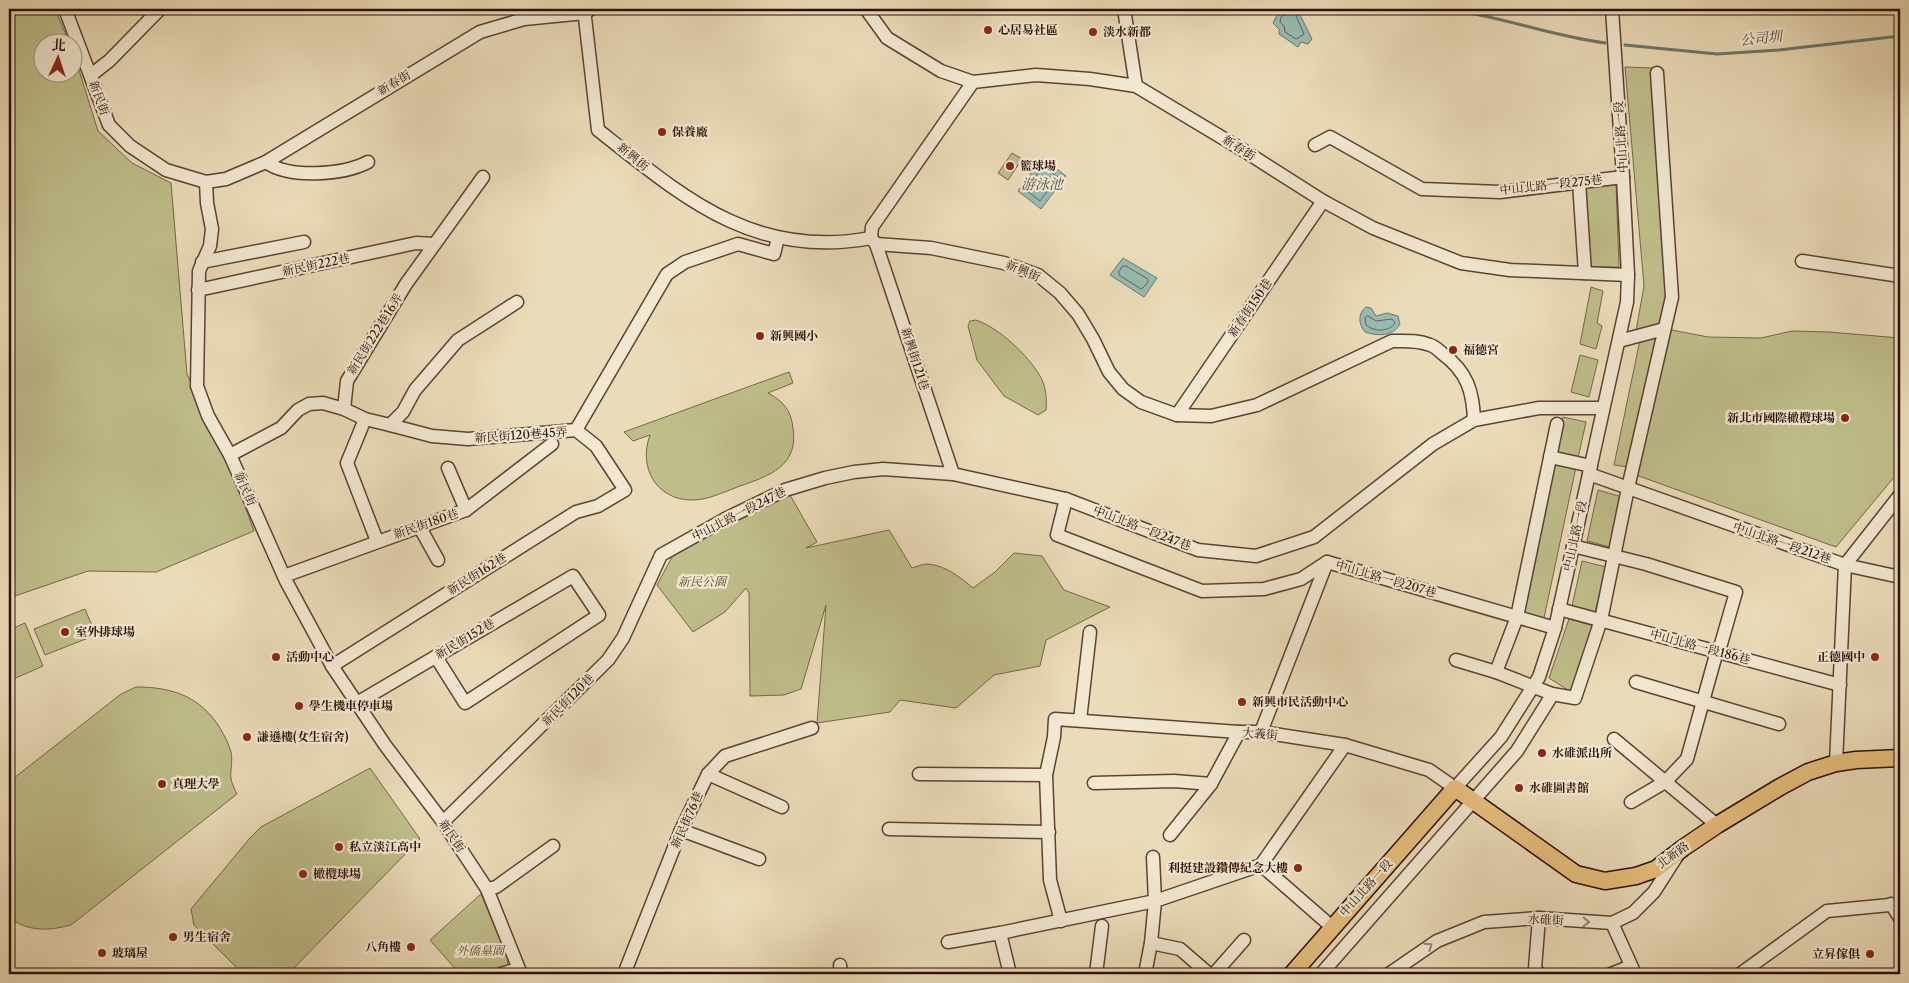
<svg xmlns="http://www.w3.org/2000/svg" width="1909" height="983" font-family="'Libre Caslon Text','Noto Serif TC',serif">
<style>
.green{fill:#bfbe8a;stroke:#766647}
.water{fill:#98bbb1;stroke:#6d766c}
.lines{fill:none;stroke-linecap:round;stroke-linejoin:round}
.shore{stroke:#62645a;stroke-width:1}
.stream{stroke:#6d766c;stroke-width:3}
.minor-casing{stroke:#5c4231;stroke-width:15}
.major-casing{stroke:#2d0e04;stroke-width:19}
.minor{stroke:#f2e8d2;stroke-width:12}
.major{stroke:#e6be7c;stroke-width:16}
.oneway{stroke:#998675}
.poi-dot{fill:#8f2418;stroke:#f2e8d2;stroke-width:2}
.labels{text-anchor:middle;stroke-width:4.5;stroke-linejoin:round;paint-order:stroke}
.poi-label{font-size:12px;font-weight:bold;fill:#2d0e04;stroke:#f2e8d2;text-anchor:start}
.street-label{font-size:12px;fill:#2d0e04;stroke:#f2e8d2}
.park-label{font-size:12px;font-style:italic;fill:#604c33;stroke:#f2e8d2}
.water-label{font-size:14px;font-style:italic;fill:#524b41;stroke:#f2e8d2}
</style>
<rect width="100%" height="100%" fill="#ebdcb9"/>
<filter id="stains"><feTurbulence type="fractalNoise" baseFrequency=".004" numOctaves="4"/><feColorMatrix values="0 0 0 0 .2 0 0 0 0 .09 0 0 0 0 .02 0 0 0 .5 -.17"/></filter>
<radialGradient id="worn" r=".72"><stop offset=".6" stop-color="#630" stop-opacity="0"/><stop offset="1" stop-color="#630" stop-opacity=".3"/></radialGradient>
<g class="green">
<polygon points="9,9 55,9 69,42 42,42 42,72 72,72 73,51 98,131 132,163 171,183 187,374 228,459 254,531 156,572 88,571 9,598"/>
<polygon points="1625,67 1653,68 1668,295 1661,325 1636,331 1644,286"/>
<polygon points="1012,153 1022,159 1008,180 998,173"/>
<polygon points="1616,184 1619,267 1590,267 1585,187"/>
<polygon points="1591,287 1603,291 1597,323 1602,326 1596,349 1580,344"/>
<path d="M976,320c23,8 52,35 64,56 6,10 7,23 6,34l-8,5 -34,-19 -27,-36 -9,-34 2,-5z"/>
<polygon points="1671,328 1672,330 1708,337 1761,338 1792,331 1829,332 1900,338 1900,470 1836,547 1636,475"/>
<polygon points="1658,335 1628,467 1614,465 1640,340"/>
<polygon points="1580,355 1598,360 1589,397 1571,392"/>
<path d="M789,372l4,11 -25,10c15,8 23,17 25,35 6,38 -24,48 -53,58 -16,6 -32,14 -48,14 -36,0 -54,-33 -42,-65l-17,6 -9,-9z"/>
<polygon points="1563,417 1586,422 1578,458 1555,453"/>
<polygon points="1554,462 1576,467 1544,618 1522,613"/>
<polygon points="1598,490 1622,497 1610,547 1587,541"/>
<path d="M790,495l27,47 -11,6 83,-18 23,38c4,-1 10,-4 15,-4 18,1 33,13 46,24l22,-16 19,-19 28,3 22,34 46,17 -64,33 -6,26 -46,9 -38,33 -56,-8 -10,12 -73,11 9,-118 -25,84 -17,6 -34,1 -1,-103 -3,-5 -21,24 -32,20 -36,-47 15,-28 6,-4 61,-33z"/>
<polygon points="1582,561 1606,567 1595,613 1572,606"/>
<polygon points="85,609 96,635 45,655 34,629"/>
<polygon points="1569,619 1594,626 1571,692 1549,678"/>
<polygon points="25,623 43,666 9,681 9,630"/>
<path d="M136,687c36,0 64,9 84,41 4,7 9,16 11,24 2,9 -1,18 0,27 1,5 4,11 6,15l-166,131c-22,6 -44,7 -62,-8v-135l112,-88z"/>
<polygon points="370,768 420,839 288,974 243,974 194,925 191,909 250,838 261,827"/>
<polygon points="481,894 508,958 507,968 491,974 460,974 430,940"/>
</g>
<g class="water">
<polygon points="1288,9 1297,9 1312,39 1308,44 1301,42 1298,47 1279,34 1279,29 1273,23 1278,13"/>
<polygon points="1042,158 1066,176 1041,209 1018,191"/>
<polygon points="1123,258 1157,278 1144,297 1110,275"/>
<path d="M1366,307l5,1 5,8 11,-3 11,3 2,8c-7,13 -23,12 -35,8 -7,-8 -7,-19 1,-25z"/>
</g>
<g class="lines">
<g class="shore">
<polyline points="1287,9 1287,13 1281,17 1280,22 1284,26 1285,32 1296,39 1304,34 1293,9"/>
<polygon points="1043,167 1058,177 1040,201 1026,190"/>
<polygon points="1123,266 1126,266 1148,279 1148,282 1143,288 1141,289 1119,275 1119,272"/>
<path d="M1368,316l8,5 16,-2 3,4c-6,9 -21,9 -29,2l-1,-7z"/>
</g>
<g class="stream">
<path d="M1447,9c53,7 104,27 158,34"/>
<polyline points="1625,45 1717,54 1779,50 1900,36"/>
</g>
<defs>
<g id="minor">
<polyline points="65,9 109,125 130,146 166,170 206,182 226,179 266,162 480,32 524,19 585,13 591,9"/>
<path d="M584,9l14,121c85,67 156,130 273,108"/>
<polyline points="866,9 887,38 941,71 973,82 1036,75 1090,79 1136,86 1246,152 1323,201 1373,228 1461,263 1510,270 1628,275"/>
<polyline points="1124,9 1136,86"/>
<polyline points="91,75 109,61 160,9"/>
<polyline points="1315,145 1330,137 1422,189 1500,192 1623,177"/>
<path d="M266,162c23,17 77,13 102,0"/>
<polyline points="483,177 406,284 347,381 344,409 365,419 390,425 403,412 415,390 458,340 517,302"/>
<polyline points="206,182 207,203 212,229 210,246 199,271 197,386 208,416 230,455 286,581 332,666 385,745 443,822 487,889 521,974"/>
<polyline points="1579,182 1585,273"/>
<path d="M871,238l5,6 55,4 73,15 34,12 22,18 18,21 15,25 16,33 14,17 18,13 36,13 34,1 46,-11 135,-64c13,0 26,-1 38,4 5,1 9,6 13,9 24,18 30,37 31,66"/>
<polyline points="871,238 872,227 973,82"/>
<polyline points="876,244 953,474"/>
<polyline points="1802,261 1900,276"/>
<polyline points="202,262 304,242"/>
<polyline points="198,290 416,243 434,244"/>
<polyline points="1619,341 1664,329"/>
<polyline points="1177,415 1323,201"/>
<polyline points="365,419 347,463 377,541"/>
<polyline points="576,430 667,274 685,262 738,244 774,254 778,238"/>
<polyline points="230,455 281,428 298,410 309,404 323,403 344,409"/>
<polyline points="1550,457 1591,466"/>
<polyline points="448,468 466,510"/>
<polyline points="1589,474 1845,565 1836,763"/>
<polyline points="1900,495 1845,565 1900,577"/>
<polyline points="1066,499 1057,535 1202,591 1264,589 1301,579 1327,562 1555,628"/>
<polyline points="419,526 438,560"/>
<polyline points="1573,546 1646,564 1736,592 1721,644 1717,651 1687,759 1665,782 1631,802"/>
<polyline points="284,576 466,510 552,444"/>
<polyline points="1559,609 1840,685"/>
<polyline points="1456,660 1496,672 1552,694 1575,698 1601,620 1628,488 1672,297 1657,73"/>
<polyline points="332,666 576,512 598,506 625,490 596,446 576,430 468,439 432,436 390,425"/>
<polyline points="1496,672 1517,617 1557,424"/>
<polyline points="1636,682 1779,724"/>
<polyline points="357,703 573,576 599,615 465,703 436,657"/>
<polyline points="1080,720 1090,632"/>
<polyline points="1261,732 1327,562"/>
<polyline points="1614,739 1717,825"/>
<polyline points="708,774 782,807"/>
<polyline points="919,774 1046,775"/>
<polyline points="1094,783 1174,781 1211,784 1239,732"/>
<polyline points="443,822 608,660 623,638 661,555 727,518 785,490 825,478 854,472 883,469 953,474 1066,499 1198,550 1256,556 1314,537 1433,444 1474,420 1539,408 1603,408"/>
<polyline points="889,829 1049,832"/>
<polyline points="681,830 759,859"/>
<polyline points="1170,835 1211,784"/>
<polyline points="1261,865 1345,745"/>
<polyline points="487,889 496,887 553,846"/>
<polyline points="1891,904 1900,918"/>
<polyline points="1539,918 1535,968 1539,974"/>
<polyline points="1061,921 1050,880 1046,775 1054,737 1055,719 1239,732 1261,732 1345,745 1429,770 1455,788 1501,737 1539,677 1555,628 1627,302 1628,275 1623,177 1612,9"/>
<polyline points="1612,923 1635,974"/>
<polyline points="1000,933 1010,974"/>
<polyline points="948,942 1000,933 1155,901 1153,857"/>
<polyline points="1151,943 1180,949 1209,974"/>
<polyline points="840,965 841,974"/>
<polyline points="501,974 518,969"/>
<polyline points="624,974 681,830 708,774 725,756 812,728"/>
<polyline points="1096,974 1102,926"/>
<polyline points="1145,974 1151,943 1155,901 1261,865 1332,927"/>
<polyline points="1214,974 1244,940"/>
<polyline points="1321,974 1517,751 1549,700 1552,694"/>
<polyline points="1389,974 1437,941 1484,922 1539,918 1612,923 1633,913 1654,892 1677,856"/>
<polyline points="1611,974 1631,966"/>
<polyline points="1740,974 1827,911 1900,904"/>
</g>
<polyline id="major" points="1292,974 1455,788 1576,874 1605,881 1636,876 1656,869 1683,848 1717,825 1780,787 1808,772 1836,763 1856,760 1900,758"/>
</defs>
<use href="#minor" class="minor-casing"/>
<use href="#major" class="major-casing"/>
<use href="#minor" class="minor"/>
<use href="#major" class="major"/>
</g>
<defs><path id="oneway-chevron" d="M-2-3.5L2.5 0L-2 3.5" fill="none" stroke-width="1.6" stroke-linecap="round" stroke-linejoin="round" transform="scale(1.25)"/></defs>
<g class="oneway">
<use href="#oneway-chevron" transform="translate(1586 922) rotate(2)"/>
<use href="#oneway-chevron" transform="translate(1429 946) rotate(-35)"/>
</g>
<g class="poi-dot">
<circle cx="988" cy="30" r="5"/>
<circle cx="1093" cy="32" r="5"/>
<circle cx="662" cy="132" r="5"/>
<circle cx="1010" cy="166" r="5"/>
<circle cx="760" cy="336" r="5"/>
<circle cx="1453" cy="350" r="5"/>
<circle cx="1845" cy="418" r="5"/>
<circle cx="65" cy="632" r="5"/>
<circle cx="276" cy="657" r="5"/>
<circle cx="1875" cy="657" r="5"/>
<circle cx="1242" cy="702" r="5"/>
<circle cx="299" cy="706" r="5"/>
<circle cx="247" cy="737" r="5"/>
<circle cx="1542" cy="753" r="5"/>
<circle cx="162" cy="784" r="5"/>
<circle cx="1519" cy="788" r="5"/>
<circle cx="339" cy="847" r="5"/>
<circle cx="1298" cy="868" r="5"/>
<circle cx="303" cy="874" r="5"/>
<circle cx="173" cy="937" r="5"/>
<circle cx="411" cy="947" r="5"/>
<circle cx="102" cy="953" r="5"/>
<circle cx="1870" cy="954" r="5"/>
</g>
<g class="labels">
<g class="poi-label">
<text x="998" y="34">心居易社區</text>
<text x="1103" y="36">淡水新都</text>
<text x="672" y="136">保養廠</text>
<text x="1020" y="170">籃球場</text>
<text x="770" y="340">新興國小</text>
<text x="1463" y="354">福德宮</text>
<text x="1835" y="422" text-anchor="end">新北市國際橄欖球場</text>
<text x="75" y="636">室外排球場</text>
<text x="286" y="661">活動中心</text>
<text x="1865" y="661" text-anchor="end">正德國中</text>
<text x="1252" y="706">新興市民活動中心</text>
<text x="309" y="710">學生機車停車場</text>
<text x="257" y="741">謙遜樓(女生宿舍)</text>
<text x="1552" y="757">水碓派出所</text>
<text x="172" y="788">真理大學</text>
<text x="1529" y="792">水碓圖書館</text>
<text x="349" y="851">私立淡江高中</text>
<text x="1288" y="872" text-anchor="end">利挺建設鑽傳紀念大樓</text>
<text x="313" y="878">橄欖球場</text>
<text x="183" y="941">男生宿舍</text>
<text x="401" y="951" text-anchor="end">八角樓</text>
<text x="112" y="957">玻璃屋</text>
<text x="1860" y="958" text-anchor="end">立昇傢俱</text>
</g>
<g class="street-label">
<text transform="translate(394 83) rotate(-31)" y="4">新春街</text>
<text transform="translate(99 98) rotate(70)" y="4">新民街</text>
<text transform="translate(1621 137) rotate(-94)" y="4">中山北路一段</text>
<text transform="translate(1239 148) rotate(32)" y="4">新春街</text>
<text transform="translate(633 157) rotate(39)" y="4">新興街</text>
<text transform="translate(1551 185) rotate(-6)" y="4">中山北路一段275巷</text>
<text transform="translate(316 265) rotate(-12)" y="4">新民街222巷</text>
<text transform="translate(1023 271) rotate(23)" y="4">新興街</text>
<text transform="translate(1250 308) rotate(-56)" y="4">新春街150巷</text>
<text transform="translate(375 334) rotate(-58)" y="4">新民街222巷16弄</text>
<text transform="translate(915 359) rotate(72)" y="4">新興街121巷</text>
<text transform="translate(521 435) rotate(-4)" y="4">新民街120巷45弄</text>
<text transform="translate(245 489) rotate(66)" y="4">新民街</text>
<text transform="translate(739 514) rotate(-27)" y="4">中山北路一段247巷</text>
<text transform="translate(426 524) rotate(-19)" y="4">新民街180巷</text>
<text transform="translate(1142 528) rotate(21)" y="4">中山北路一段247巷</text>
<text transform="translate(1575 536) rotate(-78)" y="4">中山北路一段</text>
<text transform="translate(1782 543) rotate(19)" y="4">中山北路一段212巷</text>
<text transform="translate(477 574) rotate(-32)" y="4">新民街162巷</text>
<text transform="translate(1386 579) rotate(16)" y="4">中山北路一段207巷</text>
<text transform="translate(465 639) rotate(-31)" y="4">新民街152巷</text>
<text transform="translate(1700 647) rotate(15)" y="4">中山北路一段186巷</text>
<text transform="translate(568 700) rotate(-45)" y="4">新民街120巷</text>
<text transform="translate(1260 734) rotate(4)" y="4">大義街</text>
<text transform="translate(687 820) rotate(-66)" y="4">新民街76巷</text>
<text transform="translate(452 836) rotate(56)" y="4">新民街</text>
<text transform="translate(1673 855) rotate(-36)" y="4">北新路</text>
<text transform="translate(1366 888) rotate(-48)" y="4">中山北路一段</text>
<text transform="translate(1546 920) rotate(2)" y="4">水碓街</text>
</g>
<g class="park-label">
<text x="702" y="586">新民公園</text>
<text x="480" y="955">外僑墓園</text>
</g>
<g class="water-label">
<text transform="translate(1761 38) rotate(-6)" y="5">公司圳</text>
<text x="1042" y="189">游泳池</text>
</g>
</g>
<rect width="1909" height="983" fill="none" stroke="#ebdcb9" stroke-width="30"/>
<rect x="10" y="10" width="1889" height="963" fill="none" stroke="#2d0e04" stroke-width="2.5"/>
<rect x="15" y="15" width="1879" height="953" fill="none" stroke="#2d0e04"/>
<g transform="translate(58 58) rotate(3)"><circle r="24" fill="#f2e8d2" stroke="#a39180"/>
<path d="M0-4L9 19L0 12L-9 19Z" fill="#8f2418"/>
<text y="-8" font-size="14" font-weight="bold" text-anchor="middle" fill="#2d0e04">北</text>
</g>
<rect width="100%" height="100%" filter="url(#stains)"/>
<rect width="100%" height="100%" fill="url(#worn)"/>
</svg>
